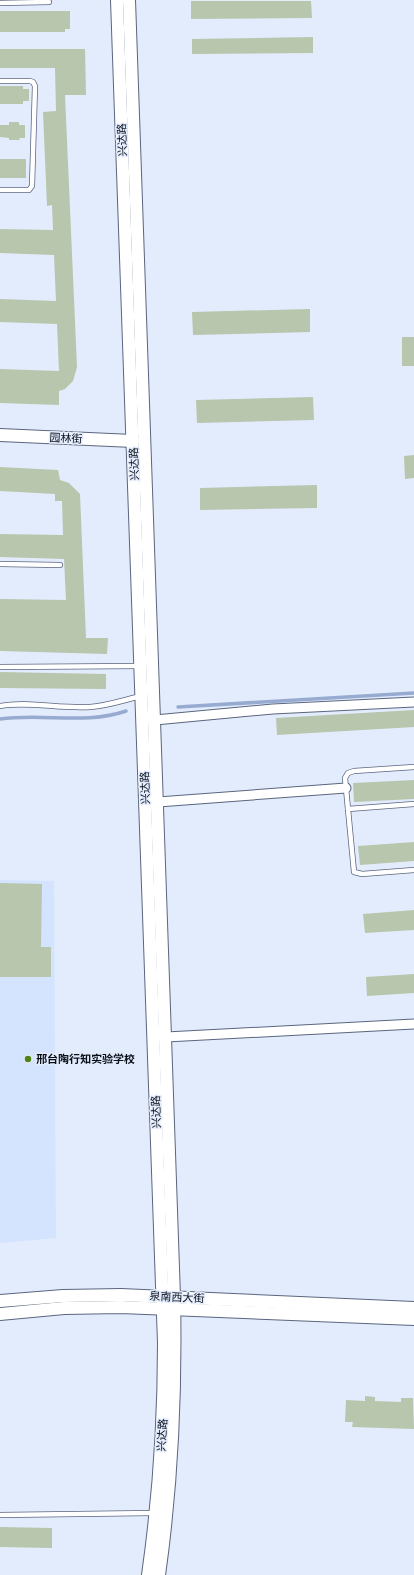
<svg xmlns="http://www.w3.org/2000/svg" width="414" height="1575" font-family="Montserrat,'Noto Sans SC',sans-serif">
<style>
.built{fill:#d4e3fe}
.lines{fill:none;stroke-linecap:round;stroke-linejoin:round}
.stream{stroke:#97abd1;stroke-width:3.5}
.building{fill:#b7c6ac}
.lane-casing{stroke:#5a667e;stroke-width:6}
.street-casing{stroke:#5a667e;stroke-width:11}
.secondary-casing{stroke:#5a667e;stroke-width:14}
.lane{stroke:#fff;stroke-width:4.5}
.street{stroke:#fff;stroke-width:9}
.secondary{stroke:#fff;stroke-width:12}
.poi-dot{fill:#518316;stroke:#e3ecfd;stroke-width:1.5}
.labels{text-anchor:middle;stroke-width:3;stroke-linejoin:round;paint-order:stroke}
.street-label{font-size:11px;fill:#0a0f18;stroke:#e3ecfd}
.poi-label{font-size:11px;font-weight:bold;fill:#0a0f18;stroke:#e3ecfd;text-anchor:start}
</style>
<rect width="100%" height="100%" fill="#e3ecfd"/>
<polygon class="built" points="0,880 54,881 56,1238 0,1243"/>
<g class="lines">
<g class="stream">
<polyline points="178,707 414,693"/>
<path d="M0,719c42,-6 86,6 126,-8"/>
</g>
</g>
<g class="building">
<polygon points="191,1 311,1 312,18 191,19"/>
<polygon points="0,11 70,11 70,29 65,29 65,32 0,32"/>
<polygon points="313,37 313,53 192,54 192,39"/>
<polygon points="0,49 85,49 86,95 65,95 77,367 73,381 65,389 59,391 59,405 0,403 0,369 59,371 57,324 0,322 0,299 56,301 54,255 0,253 0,229 53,230 52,205 47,206 43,112 56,111 55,68 0,68"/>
<polygon points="0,86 23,86 23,89 29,89 29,101 23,101 23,104 0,104"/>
<polygon points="9,122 19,122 19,125 25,125 25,138 19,138 20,140 9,140 9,138 0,137 0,125 9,125"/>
<rect x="0" y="159" width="26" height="19"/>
<polygon points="310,309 310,332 193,335 192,312"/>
<rect x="402" y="337" width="12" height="29"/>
<polygon points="313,397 314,420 197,423 196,400"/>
<polygon points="414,455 414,478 405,479 404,456"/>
<polygon points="0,467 58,470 60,480 69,483 80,494 86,638 108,638 107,654 0,651 0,599 66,600 64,559 0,557 0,534 63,535 62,501 55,501 55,494 0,491"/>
<polygon points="317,485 317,508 200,510 200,488"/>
<polygon points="0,672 106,674 106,689 0,688"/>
<polygon points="414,710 414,727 277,735 276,718"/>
<polygon points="414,780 414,799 354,802 353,783"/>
<polygon points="414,842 414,861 360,865 358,846"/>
<polygon points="0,883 42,884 41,947 51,947 51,977 0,977"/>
<polygon points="414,910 414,930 365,933 363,914"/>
<polygon points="414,974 414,993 367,996 366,977"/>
<polygon points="365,1396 375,1397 375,1401 401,1402 401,1398 413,1398 414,1429 352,1427 353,1422 345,1422 346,1400 365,1401"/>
<polygon points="0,1527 52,1528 52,1548 0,1547"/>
</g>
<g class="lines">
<defs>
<g id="lane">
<polyline points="0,3 49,2"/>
<polyline points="0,81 30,81 33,82 35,86 32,186 29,190 0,190"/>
<polyline points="0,564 60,565"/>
<polyline points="0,667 140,666"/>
<path d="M0,706c29,-5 60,3 90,1 17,-1 34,-7 51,-11"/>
<polyline points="414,767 354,771 348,773 345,778 354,872 362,874 414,870"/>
<polyline points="348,809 414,804"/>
<polyline points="0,1515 154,1513"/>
</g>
<g id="street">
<polyline points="155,720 273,709 414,702"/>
<polyline points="158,802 346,788"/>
<polyline points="166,1037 414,1024"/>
</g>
<g id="secondary">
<path d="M117,0l47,1343c0,78 -5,155 -16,232"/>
<path d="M129,0l45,1297c2,93 -2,186 -15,278"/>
<polyline points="0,435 133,441"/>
<polyline points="0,1301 63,1296 121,1295 414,1308"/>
<polyline points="0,1314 64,1308 121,1307 414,1319"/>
</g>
</defs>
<use href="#lane" class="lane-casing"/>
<use href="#street" class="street-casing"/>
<use href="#secondary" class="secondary-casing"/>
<use href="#lane" class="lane"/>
<use href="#street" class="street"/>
<use href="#secondary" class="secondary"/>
</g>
<circle class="poi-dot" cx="28" cy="1059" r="4"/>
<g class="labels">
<g class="street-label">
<text transform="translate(122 140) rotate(-92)" y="4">兴达路</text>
<text transform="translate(66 438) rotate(3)" y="4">园林街</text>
<text transform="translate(134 464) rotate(-92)" y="4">兴达路</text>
<text transform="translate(145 788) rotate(-92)" y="4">兴达路</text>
<text transform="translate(156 1112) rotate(-92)" y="4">兴达路</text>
<text transform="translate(177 1297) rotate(3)" y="4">泉南西大街</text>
<text transform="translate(162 1435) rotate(-86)" y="4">兴达路</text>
</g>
<g class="poi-label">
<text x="36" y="1063">邢台陶行知实验学校</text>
</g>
</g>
</svg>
